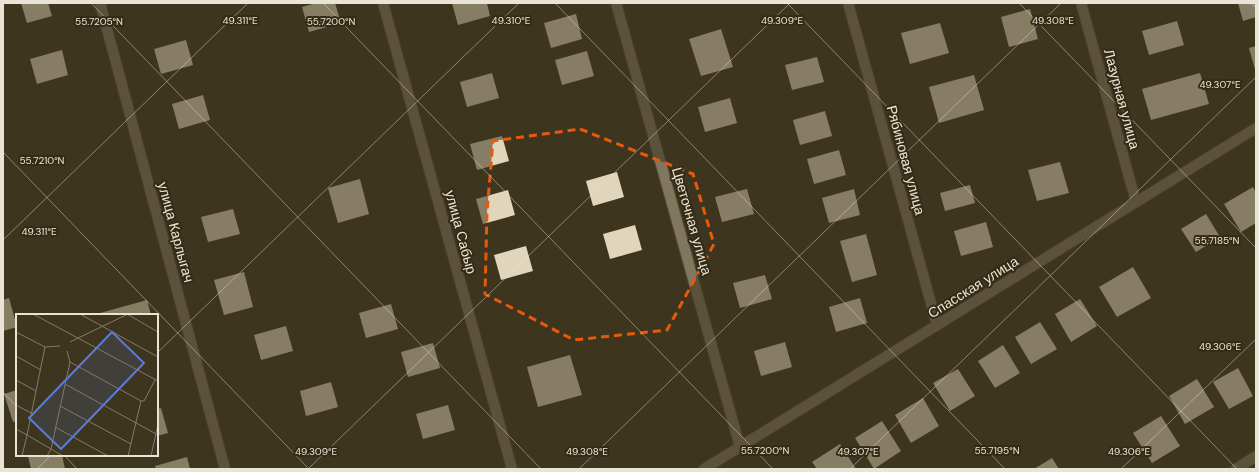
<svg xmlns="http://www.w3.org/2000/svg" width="1259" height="472" font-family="'DM Sans',sans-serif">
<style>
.building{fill:#e0d6bb}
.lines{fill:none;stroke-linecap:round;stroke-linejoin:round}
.street-casing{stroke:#58513c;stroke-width:12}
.street{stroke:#81775f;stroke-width:10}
.marked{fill:none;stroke:#e8590c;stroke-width:3;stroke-dasharray:8 5;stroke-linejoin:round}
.ticks{fill:none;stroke:#eae4d7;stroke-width:1;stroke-opacity:0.45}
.labels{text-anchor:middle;stroke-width:4;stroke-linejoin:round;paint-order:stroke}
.street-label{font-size:14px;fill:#eae4d7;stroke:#342b15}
.inset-road{fill:none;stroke:#837b69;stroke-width:1}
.view{fill:#5a7bd8;fill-opacity:0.15;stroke:#5a7bd8;stroke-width:2}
.inset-edge{fill:none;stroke:#eae4d7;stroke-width:2}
.ticks-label{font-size:10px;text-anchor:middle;fill:#eae4d7;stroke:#342b15;stroke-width:4;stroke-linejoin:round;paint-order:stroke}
</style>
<rect width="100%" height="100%" fill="#3e351f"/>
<g class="building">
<polygon points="21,3 48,3 52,16 27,23"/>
<polygon points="316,3 335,3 341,23 309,32 302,7"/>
<polygon points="452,3 487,3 490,16 458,25"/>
<polygon points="1238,3 1256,3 1256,17 1243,21"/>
<polygon points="1030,9 1038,39 1009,47 1001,17"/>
<polygon points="576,14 582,39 551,48 544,23"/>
<polygon points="1177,21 1184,45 1149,55 1142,31"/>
<polygon points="940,23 949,53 910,64 901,33"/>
<polygon points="721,29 733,67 701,76 689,39"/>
<polygon points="186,40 193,65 161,74 154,49"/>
<polygon points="1256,46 1256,73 1249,48"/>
<polygon points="62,50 68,75 37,84 30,59"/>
<polygon points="587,51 594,76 562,85 555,60"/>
<polygon points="817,57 824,82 792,90 785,65"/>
<polygon points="492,73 499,98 467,107 460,82"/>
<polygon points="1200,73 1209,104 1151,120 1142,89"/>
<polygon points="974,75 984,110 939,123 929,87"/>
<polygon points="203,95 210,120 179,129 172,104"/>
<polygon points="730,98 737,123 705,132 698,107"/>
<polygon points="825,111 832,136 800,145 793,120"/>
<polygon points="502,136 509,161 477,170 470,144"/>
<polygon points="839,150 846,175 814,184 807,159"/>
<polygon points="1060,162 1069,193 1037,201 1028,170"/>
<polygon points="617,172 624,197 593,206 586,181"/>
<polygon points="360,179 369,214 338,223 328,188"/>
<polygon points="970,185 975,203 945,211 940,193"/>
<polygon points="1253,187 1256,193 1256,223 1241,232 1224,204"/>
<polygon points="747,189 754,214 722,222 715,197"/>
<polygon points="854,189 860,215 829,223 822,198"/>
<polygon points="508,190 515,215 483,224 476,199"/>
<polygon points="233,209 240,234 208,242 201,217"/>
<polygon points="1206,214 1220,237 1196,252 1181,229"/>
<polygon points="986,222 993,247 961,256 954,231"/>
<polygon points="635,225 642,250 610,259 603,234"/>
<polygon points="866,234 877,275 852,282 840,241"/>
<polygon points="526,246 533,271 501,280 494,255"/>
<polygon points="1133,267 1151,298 1117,317 1099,287"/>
<polygon points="244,272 253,307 224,315 214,280"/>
<polygon points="765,275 772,299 740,308 733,283"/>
<polygon points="9,298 17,327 3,331 3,300"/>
<polygon points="860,298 867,323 836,332 829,307"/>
<polygon points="1080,299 1097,326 1071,342 1055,314"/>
<polygon points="147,300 151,315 93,315"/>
<polygon points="391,304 398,329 366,338 359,313"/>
<polygon points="1040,322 1057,349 1031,364 1015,337"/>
<polygon points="286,326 293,351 261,360 254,335"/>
<polygon points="785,342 792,367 761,376 754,351"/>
<polygon points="433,343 440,368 408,377 401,352"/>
<polygon points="1003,345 1020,373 995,388 978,361"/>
<polygon points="570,355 582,395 538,407 527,367"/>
<polygon points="1238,368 1253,396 1229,409 1213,382"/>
<polygon points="958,369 975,396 950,411 933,383"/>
<polygon points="1197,379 1214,407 1185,424 1169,396"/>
<polygon points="331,382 338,407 306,416 300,391"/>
<polygon points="17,390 17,421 13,422 4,394"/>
<polygon points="923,398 939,426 911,443 895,415"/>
<polygon points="448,405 455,430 423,439 416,414"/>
<polygon points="161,408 168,433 157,436 157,409"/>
<polygon points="1161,416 1180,446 1152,463 1133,433"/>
<polygon points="882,421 901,451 874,469 855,438"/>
<polygon points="840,444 856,469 817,469 812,462"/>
<polygon points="33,455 62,455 65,469 31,469 28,456"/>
<polygon points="187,457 190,469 156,469 155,466"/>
<polygon points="1052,458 1059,469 1034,469"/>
</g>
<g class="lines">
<defs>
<g id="street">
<polyline points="100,3 225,469"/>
<polyline points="383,3 512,469"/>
<polyline points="616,3 740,447"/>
<polyline points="848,3 937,325"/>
<polyline points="1081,3 1136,202"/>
<polyline points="704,469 1256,128"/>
<polyline points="1236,469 1256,456"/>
</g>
</defs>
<use href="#street" class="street-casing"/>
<use href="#street" class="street"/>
</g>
<path d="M0 0H1259V472H0ZM580,129l113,45 21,70 -47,86 -93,10 -89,-46 2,-82 6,-71z" fill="#3e351f" fill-opacity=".55" fill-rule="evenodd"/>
<path class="marked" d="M580,129l113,45 21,70 -47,86 -93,10 -89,-46 2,-82 6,-71z"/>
<path class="ticks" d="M91,3l450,466M323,3l450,466M555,3l450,466M787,3l450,466M1019,3l237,245M1251,3l5,5M3,152l306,317M3,240l245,-237M157,353l362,-350M3,392l14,15M64,455l13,14M37,469l14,-14M308,469l482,-466M579,469l482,-466M850,469l406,-392M1121,469l135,-130"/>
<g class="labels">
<g class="street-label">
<text transform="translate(1122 99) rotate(75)" y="5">Лазурная улица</text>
<text transform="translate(906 160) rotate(75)" y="5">Рябиновая улица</text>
<text transform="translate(692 221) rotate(74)" y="5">Цветочная улица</text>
<text transform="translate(176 232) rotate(75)" y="5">улица Карлыгач</text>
<text transform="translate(461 232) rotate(75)" y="5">улица Сабыр</text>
<text transform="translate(973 287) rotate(-32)" y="5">Спасская улица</text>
</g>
</g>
<g transform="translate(16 314)">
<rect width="142" height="142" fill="#3e351f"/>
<path class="inset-road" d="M17,0l125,67M64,0l78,43M111,0l31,18M0,18l29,15M54,28l58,-28M29,33l15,-1M0,42l25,14M54,48l71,39M0,66l20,11M49,70l93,51M125,87h3l11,-21M0,91l15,8M44,92l71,38M39,113l53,29M0,115l11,6 18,-88M6,142l5,-21 24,14 -4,7M47,142l-12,-7 19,-87 -3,-11M112,142l13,-55M135,142l7,-32"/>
<path class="view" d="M96,18l32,31 -83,86 -32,-31z"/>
<rect width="142" height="142" class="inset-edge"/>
</g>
<g class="ticks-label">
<text x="240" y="24">49.311°E</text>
<text x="511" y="24">49.310°E</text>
<text x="782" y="24">49.309°E</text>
<text x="1053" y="24">49.308°E</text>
<text x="99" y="25">55.7205°N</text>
<text x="331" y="25">55.7200°N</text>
<text x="1220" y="88">49.307°E</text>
<text x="42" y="164">55.7210°N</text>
<text x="39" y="235">49.311°E</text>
<text x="1217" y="244">55.7185°N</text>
<text x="1220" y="350">49.306°E</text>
<text x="765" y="454">55.7200°N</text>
<text x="997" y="454">55.7195°N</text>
<text x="316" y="455">49.309°E</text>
<text x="587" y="455">49.308°E</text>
<text x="858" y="455">49.307°E</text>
<text x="1129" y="455">49.306°E</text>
</g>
<rect width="1259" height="472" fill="none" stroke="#eae4d7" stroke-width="8"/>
</svg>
